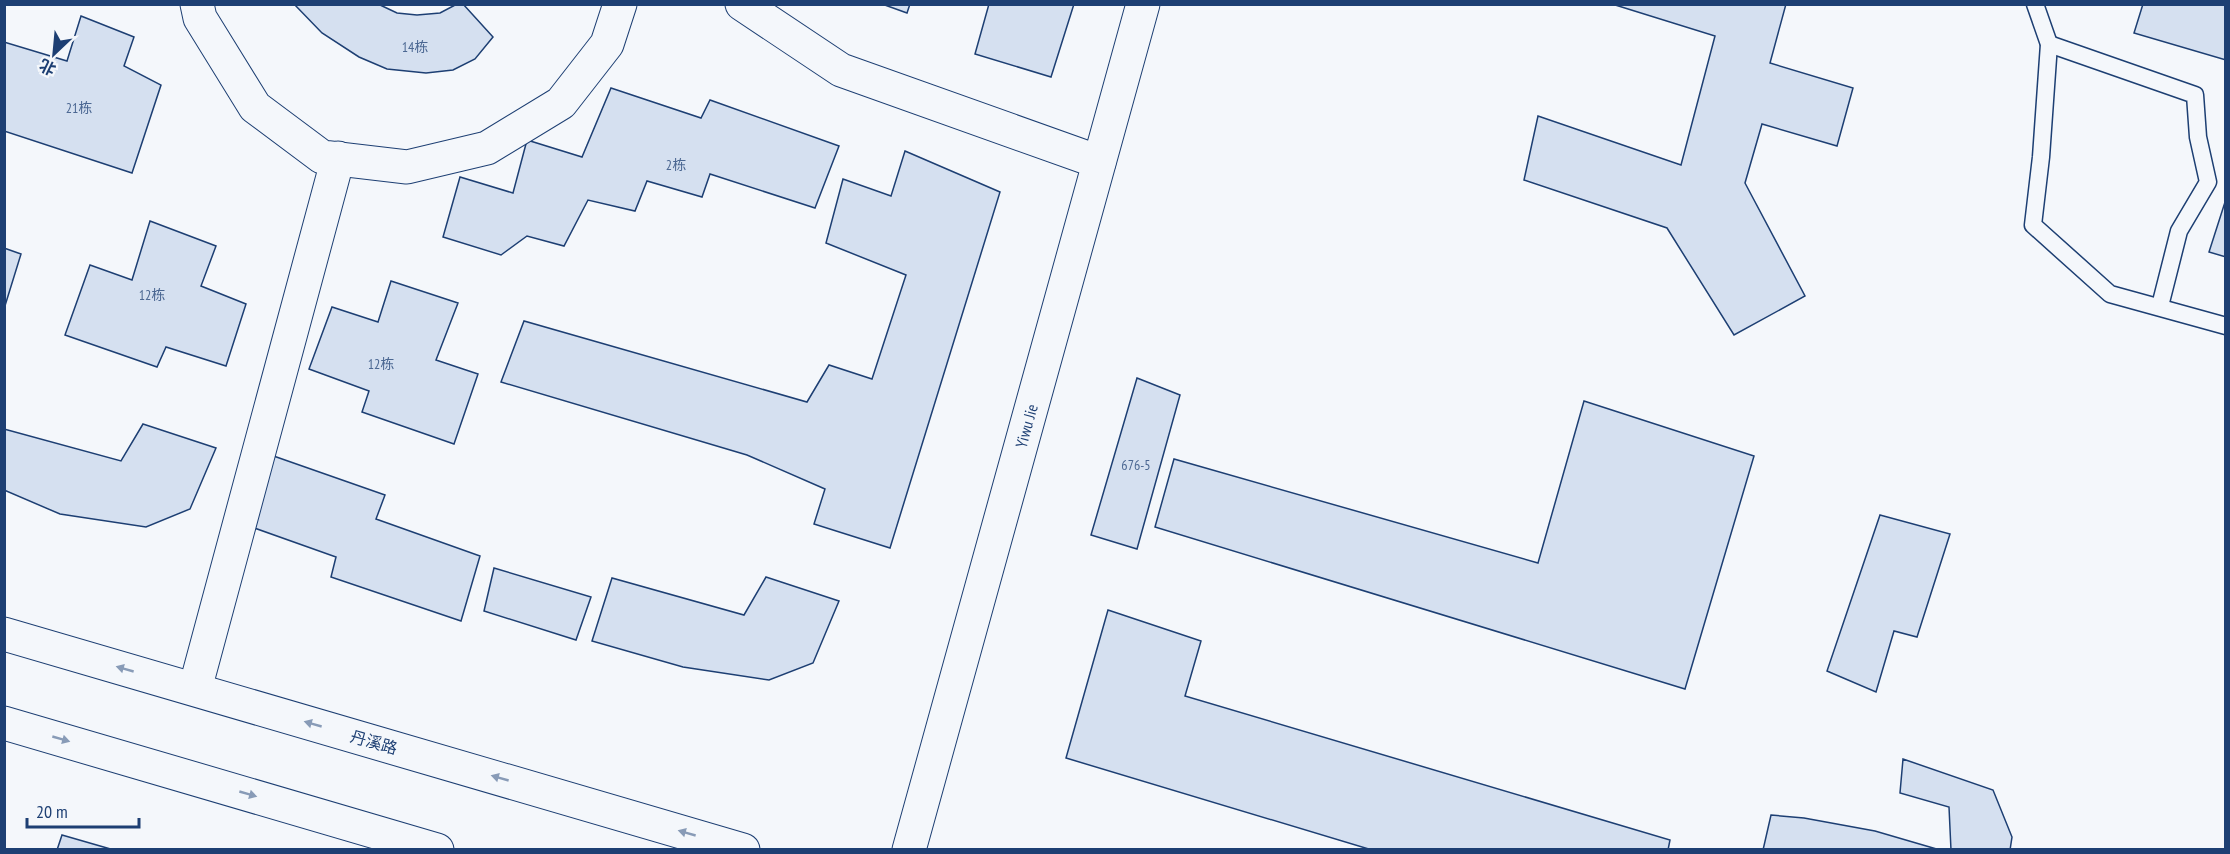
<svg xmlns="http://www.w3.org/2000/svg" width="2230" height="854" font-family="'PT Sans Narrow','Noto Sans SC',sans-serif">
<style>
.building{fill:#d5e0f0;stroke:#1d3f73;stroke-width:1.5}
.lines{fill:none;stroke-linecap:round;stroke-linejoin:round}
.lane-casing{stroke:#1d3f73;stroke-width:19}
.street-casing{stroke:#1d3f73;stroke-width:35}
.secondary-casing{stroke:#1d3f73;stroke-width:35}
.lane{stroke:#f4f7fb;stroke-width:16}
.street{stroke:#f4f7fb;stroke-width:33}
.secondary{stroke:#f4f7fb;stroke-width:33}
.oneway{fill:#889bb7}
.labels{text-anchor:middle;stroke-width:4.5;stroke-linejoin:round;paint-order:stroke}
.number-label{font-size:14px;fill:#4b6792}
.street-label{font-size:16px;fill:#1d3f73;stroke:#f4f7fb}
</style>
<rect width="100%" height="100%" fill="#f4f7fb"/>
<g class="building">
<polygon points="378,4 397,13 417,15 440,13 457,4 463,4 493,37 475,59 453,70 426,73 387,69 359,57 322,33 294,4"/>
<polygon points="882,4 910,4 907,13"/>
<polygon points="989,4 1074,4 1051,77 975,54"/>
<polygon points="1612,4 1786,4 1770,63 1853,88 1837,146 1762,124 1745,183 1805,296 1734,335 1667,228 1524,180 1538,116 1681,165 1715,36"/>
<polygon points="2143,4 2226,4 2226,60 2134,33"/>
<polygon points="81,16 134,37 124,66 161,85 132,173 4,131 4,42 67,61"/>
<polygon points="611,88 701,118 710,100 839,146 815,208 710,174 702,197 647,181 635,211 588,200 564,246 527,236 501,255 443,237 460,177 513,193 527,140 582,157"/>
<polygon points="905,151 1000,192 890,548 814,524 825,489 747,455 501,382 524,321 807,402 829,365 872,379 906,275 826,243 843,179 891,196"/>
<polygon points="2226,199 2226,257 2209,252"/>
<polygon points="150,221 216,246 201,286 246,304 226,366 166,347 157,367 65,335 90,265 132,280"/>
<polygon points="4,248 21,254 4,309"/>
<polygon points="391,281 458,303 436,360 478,374 454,444 362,412 369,391 309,369 332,307 378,322"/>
<polygon points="1137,378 1180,395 1137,549 1091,535"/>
<polygon points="1584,401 1754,456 1685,689 1155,527 1174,459 1538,563"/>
<polygon points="143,424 216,448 190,509 146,527 60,514 4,490 4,429 121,461"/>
<polygon points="265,453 385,495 376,519 480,556 461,621 331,577 336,557 246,525"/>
<polygon points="1880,515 1950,534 1917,637 1894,631 1876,692 1827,671"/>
<polygon points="494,568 591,597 576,640 484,611"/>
<polygon points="766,577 839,601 813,663 769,680 683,667 592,641 612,578 744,615"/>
<polygon points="1108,610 1201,641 1185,696 1670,840 1668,850 1372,850 1066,758"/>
<polygon points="1903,759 1993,790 2012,837 2010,850 1951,850 1949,807 1900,793"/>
<polygon points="1771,815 1804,818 1875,831 1940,850 1763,850"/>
<polygon points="62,835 114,850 57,850"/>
</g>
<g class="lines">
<defs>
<g id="lane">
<polyline points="2035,4 2049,44 2041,157 2033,225 2110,294 2226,326"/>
<polyline points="2049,44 2195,95 2198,137 2208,182 2179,231 2160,306"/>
</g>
<g id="street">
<polyline points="197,4 200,18 255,107 322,157 407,167 487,148 561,103 607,44 620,4"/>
<polyline points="742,4 841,70 1099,162"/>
<polyline points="195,689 338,158"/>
</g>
<g id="secondary">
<polyline points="4,634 743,850"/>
<polyline points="4,723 437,850"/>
<path id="s1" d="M909,850l234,-846"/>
</g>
</defs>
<use href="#lane" class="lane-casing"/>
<use href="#street" class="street-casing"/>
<use href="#secondary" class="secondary-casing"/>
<use href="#lane" class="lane"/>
<use href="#street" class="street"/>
<use href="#secondary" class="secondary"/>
</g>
<defs><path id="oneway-solid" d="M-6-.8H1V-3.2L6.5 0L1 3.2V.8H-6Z" transform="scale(1.5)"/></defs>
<g class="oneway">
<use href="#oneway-solid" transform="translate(125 669) rotate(-164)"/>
<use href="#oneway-solid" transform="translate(313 724) rotate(-164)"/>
<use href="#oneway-solid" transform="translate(61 739) rotate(16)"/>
<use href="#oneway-solid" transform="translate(500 778) rotate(-164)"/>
<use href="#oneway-solid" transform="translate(248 794) rotate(16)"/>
<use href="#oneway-solid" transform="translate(687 833) rotate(-164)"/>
</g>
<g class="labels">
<g class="number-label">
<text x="415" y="52">14栋</text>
<text x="79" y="113">21栋</text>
<text x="676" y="170">2栋</text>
<text x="152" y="300">12栋</text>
<text x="381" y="369">12栋</text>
<text x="1136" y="470">676-5</text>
</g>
<g class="street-label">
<text dy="6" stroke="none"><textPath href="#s1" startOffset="440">Yiwu Jie</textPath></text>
<text transform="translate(374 742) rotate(16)" y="6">丹溪路</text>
</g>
</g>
<rect width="2230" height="854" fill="none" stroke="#1d3f73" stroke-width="12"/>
<g transform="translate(54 54) rotate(206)" stroke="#f4f7fb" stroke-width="4.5" paint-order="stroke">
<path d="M0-4.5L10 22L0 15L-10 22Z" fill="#1d3f73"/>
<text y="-9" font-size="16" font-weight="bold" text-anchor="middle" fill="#1d3f73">北</text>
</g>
<path d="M27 818v9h112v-9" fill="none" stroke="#1d3f73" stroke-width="3"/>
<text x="36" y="818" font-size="18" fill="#1d3f73" stroke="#f4f7fb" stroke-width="4.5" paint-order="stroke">20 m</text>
</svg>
